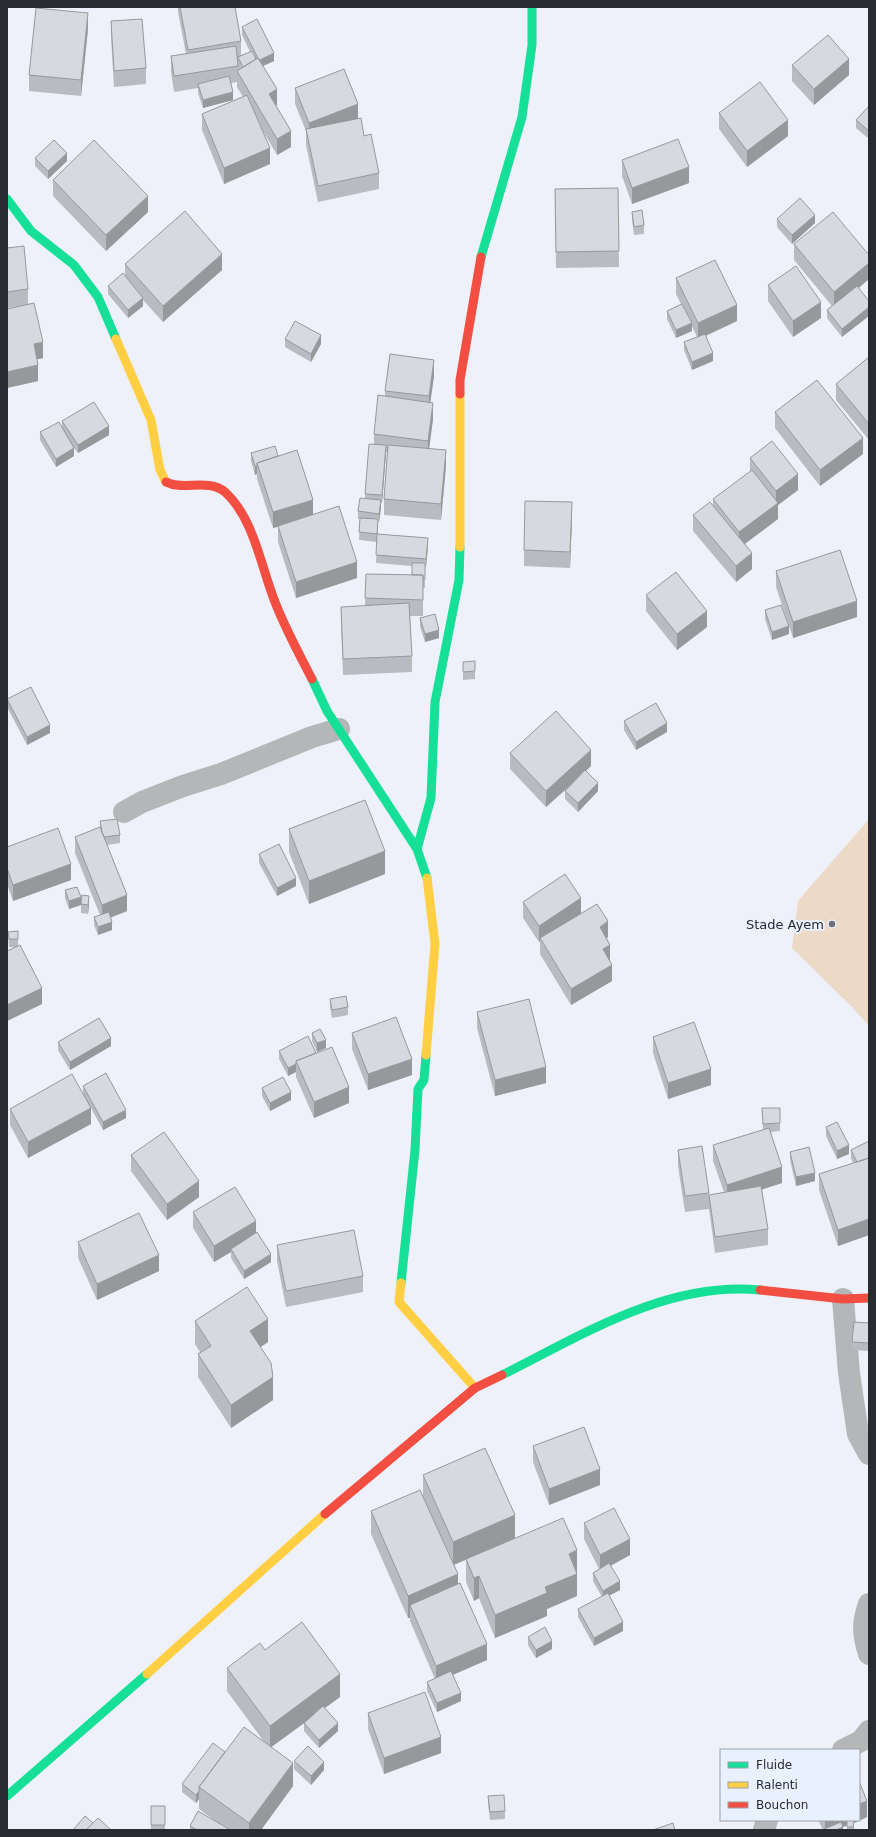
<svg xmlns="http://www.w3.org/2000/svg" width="876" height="1837" viewBox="0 0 876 1837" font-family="'DejaVu Sans',sans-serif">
<rect width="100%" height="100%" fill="#eef1f9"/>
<!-- green -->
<path fill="#ecdac7" d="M869,819V1026L851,1006L792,948L798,901Z"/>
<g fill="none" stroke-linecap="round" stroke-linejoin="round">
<!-- street -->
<path stroke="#b4b6b8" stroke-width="22" d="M124,812L142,802L183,786L221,774L312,737L339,729
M843,1299L849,1373L858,1434L869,1454
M869,1604C862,1623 863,1635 869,1654
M843,1750L861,1741L869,1731
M764,1830L767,1820"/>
<!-- fast -->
<path stroke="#16e098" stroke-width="9" d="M7,199L31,231L74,265L98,297L116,339
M481,257L522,117L532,45V7
M312,679L327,711L417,849L427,878
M417,849L431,798L435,702L459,580L460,547
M401,1283L415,1150L418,1089L424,1080L426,1055
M502,1375C582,1335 667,1281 760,1290
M7,1796L147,1674"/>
<!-- slow -->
<path stroke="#ffcf43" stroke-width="9" d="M116,339L151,420L160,470L166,482
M460,547V394
M426,1055L435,944L427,878
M401,1283L399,1302L475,1388
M147,1674L325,1514"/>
<!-- jam -->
<path stroke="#f24e42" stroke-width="9" d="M460,394V380L481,257
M166,482C183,491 208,478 225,492C254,518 261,567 275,602C285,628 299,654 312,679
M760,1290L843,1299L869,1298
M325,1514L475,1388L502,1375"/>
</g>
<!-- wall -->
<path fill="#b9bbc0" d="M178,7H235L241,41V55L250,52L242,35V27L274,61L263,66L277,105H276L291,147L277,155L263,131L270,164L224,184L202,130V114L243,97L237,87V82L231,83L233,100L203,108L198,93V88L174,92L171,72V56L186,54L178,12Z
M111,21L146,68V84L114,87L111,37Z
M88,29L81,96L29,91V75Z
M792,65L849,75L814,105L792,81Z
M295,88L358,119L379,173V189L318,202L306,145V131L295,104Z
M869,106V139L856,128V120Z
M719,113L788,136L747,167L719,129Z
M35,158L67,161L48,179L35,166Z
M622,160L689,183L632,204L622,176Z
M53,180L148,212L106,251L53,196Z
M618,188L619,267L556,268L555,189Z
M632,212L644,225V234L634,235L632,220Z
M777,219L815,223L792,244L777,227Z
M794,244L869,255V279L859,288L842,337L827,318V310L832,306L794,260Z
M7,248L28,289V304L43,358L37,359L38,381L7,388V309L18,306L7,308Z
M125,264L222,270L163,322L143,300V306L128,318L108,294V286L125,276Z
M676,278L737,321L706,336L713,361L692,370L684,350V342L697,337L692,326V331L676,338L667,319V311L681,304L676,294Z
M768,285L821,318L793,337L768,301Z
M285,339L321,344L311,362L285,347Z
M869,357V440L836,400V384Z
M434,376L430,402L433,419L429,448L446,466L441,520L384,515V499L388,452H386L382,503H381L379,522H378V534L428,546L426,567H425V588H423V616H410L412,656V672L343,675L341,623V607L365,606L366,574L412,575V566L376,563L377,542L359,540L360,519H358V511L365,499V494L374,444V434L385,396V391Z
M775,412L863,454L820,486L775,428Z
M62,421L109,435L78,453L74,448V456L56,467L40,440V432L62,428Z
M251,453L278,456L313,515L357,578L296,598L278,542V527L273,528L257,479V474L255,475L251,461Z
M750,458L798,490L778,505V519L745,544L752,569L736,582L693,531V515L713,506V499L750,472Z
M572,518L570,568L524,566V550Z
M776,571L857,617L793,638L776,587Z
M646,595L707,627L677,650L646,611Z
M765,610L789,634L772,640L765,619Z
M420,618L439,638L425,642L420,627Z
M463,662L475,671V679L463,680Z
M7,699L50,733L27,745L7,707Z
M624,721L667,732L636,750L624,730Z
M510,753L591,766L586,771L598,791L578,812L565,799V791L569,787L546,807L510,769Z
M100,821L120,835V843L107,845L127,911L111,917L112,930L98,935L94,925V917L100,915L75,853V837L100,827Z
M289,829L385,874L309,904L289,852Z
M7,847L71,880L13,901L7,884Z
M259,854L296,886L277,896L259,863Z
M65,890L81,905L69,909L65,898Z
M523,902L581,914L608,937L607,938L610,960V961L612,981L571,1005L540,954V941L539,942L523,918Z
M81,904H89L88,914L81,913Z
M8,932L18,939V945L42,1004L7,1021V951L15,947H9Z
M330,999L348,1007V1015L332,1018L330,1007Z
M477,1012L546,1083L495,1096L477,1028Z
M312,1033L326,1048L317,1052L312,1041Z
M352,1033L412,1075L368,1090L352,1049Z
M653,1037L711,1085L668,1099L653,1053Z
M58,1042L111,1046L70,1070L58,1050Z
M279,1051L316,1053L349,1103L314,1118L296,1077V1072L288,1076L279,1059Z
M83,1086L126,1118L103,1130L91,1108V1124L28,1158L10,1125V1109L83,1094Z
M262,1088L291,1100L270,1111L262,1096Z
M762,1108H780V1131L771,1132L782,1183L762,1189L768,1229V1245L715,1253L709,1209L685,1212L678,1166V1150L709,1193V1195L724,1192L713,1161V1145L763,1130Z
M826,1127L849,1154L837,1159L826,1136Z
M869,1141V1235L838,1246L819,1190V1174L853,1163L851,1158V1150Z
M790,1152L815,1181L796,1186L790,1160Z
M131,1155L199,1197L167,1220L131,1171Z
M193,1212L256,1233L271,1262L244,1279L231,1258V1252L214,1262L193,1228Z
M78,1242L159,1271L97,1300L78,1258Z
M277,1245L363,1276V1292L286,1307L277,1261Z
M195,1321L268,1342L261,1347L273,1400L231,1428L198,1377V1354L200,1352L195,1344Z
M869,1323V1351L852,1350V1342Z
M533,1446L600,1485L549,1505L533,1462Z
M423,1475L515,1538L577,1573V1596L547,1609V1616L495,1638L479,1598L474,1601L466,1582V1560L454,1565L458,1584L487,1660L453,1675L461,1701L437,1712L427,1691V1682L435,1679L410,1621V1618H408L371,1534V1511L423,1496Z
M584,1523L630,1555L611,1566L620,1590L609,1595L623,1631L594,1646L578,1617V1609L602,1597L593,1581V1573L599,1569L584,1539Z
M528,1637L552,1649L536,1658L528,1645Z
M265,1650L340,1697L325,1708L338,1731L319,1748L304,1731V1723L271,1747L293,1786L261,1830H190V1826L214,1820L199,1809V1799L196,1803L182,1792V1784L225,1752L265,1743L227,1691V1668Z
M368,1713L441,1753L384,1774L368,1729Z
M294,1761L324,1770L311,1785L294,1769Z
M488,1796L505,1811V1819L490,1820L488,1804Z
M151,1806H165V1830H151Z
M867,1817L854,1823V1830H847V1825L842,1827L843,1830H823L818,1820H859Z"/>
<!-- shaded-wall -->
<path fill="#96989c" d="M88,13V29L81,96V80Z
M274,53V61L258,68V60Z
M849,59V75L814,105V89Z
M277,89V105L269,110V94Z
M233,92V100L203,108V100Z
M358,104V120L309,139V123Z
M788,120V136L747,167V151Z
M291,131V147L277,155V139Z
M270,148V164L224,184V168Z
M67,153V161L48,179V171Z
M689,167V183L632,204V188Z
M148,196V212L106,251V235Z
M815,215V223L792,244V235Z
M222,254V270L163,322V306Z
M869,263V279L834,308V292Z
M143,298V306L128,318V310Z
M821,302V318L793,337V321Z
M737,305V321L698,339V323Z
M869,307V316L842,337V329Z
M692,323V331L676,338V330Z
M321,335V344L311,362V354Z
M43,342V358L34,360V344Z
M713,353V361L692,370V362Z
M434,360V376L429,412V396Z
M38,365V381L7,388V372Z
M433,403V419L428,457V441Z
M109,426V435L78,453V445Z
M863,438V454L820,486V470Z
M386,445V453L382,503V495Z
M74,448V456L56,467V459Z
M446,450V466L441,520V504Z
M255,466H257V474L255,475Z
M798,474V490L778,505V519L739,548V532L776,504V491Z
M313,500V516L273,528V512Z
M381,500V509L379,522V514Z
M572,502V518L570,568V552Z
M428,538V546L426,567V559Z
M752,553V569L736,582V566Z
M357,562V578L296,598V582Z
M857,601V617L793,638V622Z
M707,611V627L677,650V634Z
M789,626V634L772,640V632Z
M439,630V638L425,642V634Z
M667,723V732L636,750V742Z
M50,725V733L27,745V737Z
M591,750V766L546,807V791Z
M598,783V791L578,812V803Z
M385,851V874L309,904V881Z
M71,864V880L13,901V885Z
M296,878V886L277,896V888Z
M127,895V911L102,921V905Z
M89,896V904L88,914V905Z
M81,897V905L69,909V901Z
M581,898V914L540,938V941L539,942V926Z
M608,921V937L600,943V927Z
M112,922V930L98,935V927Z
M610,945V960L603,965V949Z
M612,965V981L571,1005V989Z
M42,988V1004L7,1021V1005Z
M111,1038V1046L70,1070V1062Z
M326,1040V1048L317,1052V1043Z
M412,1059V1075L368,1090V1074Z
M296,1064V1072L288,1076V1068Z
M546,1067V1083L495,1096V1080Z
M711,1069V1085L668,1099V1083Z
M349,1087V1103L314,1118V1102Z
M291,1092V1100L270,1111V1103Z
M91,1108V1124L28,1158V1142Z
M126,1110V1118L103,1130V1122Z
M849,1145V1154L837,1159V1151Z
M782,1167V1183L727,1201V1185Z
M815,1173V1181L796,1186V1177Z
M199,1181V1197L167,1220V1204Z
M869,1219V1235L838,1246V1230Z
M256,1221V1237L231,1249V1252L214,1262V1246Z
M271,1254V1262L244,1279V1271Z
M159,1255V1271L97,1300V1284Z
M268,1319V1342L250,1354V1331Z
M273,1377V1400L231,1428V1405Z
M600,1469V1485L549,1505V1489Z
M515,1515V1538L453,1565V1542Z
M630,1539V1555L600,1571V1555Z
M577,1550V1573L569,1577V1554Z
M458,1574V1596L410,1605V1618H408V1596Z
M577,1574V1596L547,1609V1616L495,1638V1615L545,1587Z
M479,1576V1598L474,1601V1578Z
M620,1581V1590L603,1599V1591Z
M623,1622V1631L594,1646V1638Z
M552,1641V1649L536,1658V1650Z
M487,1644V1660L436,1682V1666Z
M340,1674V1697L270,1748V1726Z
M461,1693V1701L437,1712V1703Z
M338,1723V1731L319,1748V1740Z
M441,1737V1753L384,1774V1758Z
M324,1762V1770L311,1785V1776Z
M293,1763V1786L261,1830H249V1823Z
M199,1791V1799L196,1803V1795Z
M867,1801V1817L854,1823V1830L853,1823L836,1830H825V1820H859V1804Z
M843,1827V1830H836Z"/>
<!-- building -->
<path fill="#d7d9df" stroke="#96989c" d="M180,7H235L241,41L188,50Z
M36,8L88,13L81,80L29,75Z
M142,19L146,68L114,71L111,21Z
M257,19L274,53L260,60L258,58L242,27Z
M828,35L849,59L814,89L792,65Z
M236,46L238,66L174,76L171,56Z
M252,51L256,59L243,67L238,57Z
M258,58L277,89L269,94L291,131L277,139L237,71Z
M344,69L358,104L309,123L295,88Z
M229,76L233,92L203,100L198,84Z
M760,82L788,120L747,151L719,113Z
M247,95L270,148L224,168L202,114Z
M869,106V131L856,120Z
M361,118L364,136L371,134L379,173L318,186L306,129Z
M678,139L689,167L632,188L622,160Z
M54,140L67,153L48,171L35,158Z
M94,140L148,196L106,235L53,180Z
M618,188L619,251L556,252L555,189Z
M800,198L815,215L792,235L777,219Z
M642,210L644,225L634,227L632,212Z
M185,211L222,254L163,306L125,264Z
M833,212L869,255V263L834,292L794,244Z
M24,246L28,289L7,292V248Z
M715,260L737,305L698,323L676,278Z
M796,266L821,302L793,321L768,285Z
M123,273L143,298L128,310L108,286Z
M857,286L869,301V307L842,329L827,310Z
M34,303L43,342L34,344L38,365L7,372V309Z
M682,304L692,323L676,330L667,311Z
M295,321L321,335L311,354L285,339Z
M705,334L713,353L692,362L684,342Z
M390,354L434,360L429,396L385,391Z
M869,357V424L836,384Z
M817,380L863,438L820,470L775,412Z
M378,395L433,403L428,441L374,434Z
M94,402L109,426L78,445L62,421Z
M59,422L74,448L56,459L40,432Z
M772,441L798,474L776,491L750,458Z
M369,444L386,445L382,495L365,494Z
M388,445L446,450L441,504L384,499Z
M275,446L278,456L257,463V466H255L251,453Z
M297,450L313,500L273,512L257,463Z
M752,470L778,503L739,532L713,499Z
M360,498L381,500L379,514L358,511Z
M525,501L572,502L570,552L524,550Z
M710,502L752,553L736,566L693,515Z
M339,506L357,562L296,582L278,526Z
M360,518L378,519L377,534L359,532Z
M377,534L428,538L426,559L376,555Z
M840,550L857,601L793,622L776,571Z
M412,563H425V579H423V575H412Z
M676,572L707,611L677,634L646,595Z
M366,574L423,575V600L365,598Z
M409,603L412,656L343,659L341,607Z
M781,605L789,626L772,632L765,610Z
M435,614L439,630L425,634L420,618Z
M475,661V671L463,672V662Z
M31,687L50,725L27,737L7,699Z
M656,703L667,723L636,742L624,721Z
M556,711L591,750L546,791L510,753Z
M585,770L598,783L578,803L565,791Z
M365,800L385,851L309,881L289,829Z
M117,819L120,835L104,837L102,832L100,821Z
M100,827L127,895L102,905L75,837Z
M58,828L71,864L13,885L7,868V847Z
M279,844L296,878L277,888L259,854Z
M565,874L581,898L539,926L523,902Z
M77,887L81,897L69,901L65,890Z
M82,895L89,896L88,905L81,904Z
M597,904L608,921L600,927L610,945L603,949L612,965L571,989L540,938Z
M109,912L112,922L98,927L94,917Z
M18,931V939H9L8,932Z
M20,945L42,988L7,1005V951Z
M346,996L348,1007L332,1010L330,999Z
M529,999L546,1067L495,1080L477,1012Z
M396,1017L412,1059L368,1074L352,1033Z
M99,1018L111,1038L70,1062L58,1042Z
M694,1022L711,1069L668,1083L653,1037Z
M320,1029L326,1040L317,1043L312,1033Z
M308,1036L316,1053L296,1061V1064L288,1068L279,1051Z
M332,1047L349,1087L314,1102L296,1061Z
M106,1073L126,1110L103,1122L83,1086Z
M72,1074L91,1108L28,1142L10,1109Z
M283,1077L291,1092L270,1103L262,1088Z
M762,1108H780V1123L763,1124Z
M837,1122L849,1145L837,1151L826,1127Z
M769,1128L782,1167L727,1185L713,1145Z
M164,1132L199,1181L167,1204L131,1155Z
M869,1141V1158L857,1162L851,1150Z
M702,1146L709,1193L685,1196L678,1150Z
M809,1147L815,1173L796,1177L790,1152Z
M869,1158V1219L838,1230L819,1174Z
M761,1186L768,1229L715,1237L709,1195Z
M235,1187L256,1221L214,1246L193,1212Z
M139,1213L159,1255L97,1284L78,1242Z
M354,1230L363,1276L286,1291L277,1245Z
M257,1232L271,1254L244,1271L231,1249Z
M247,1287L268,1319L250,1331L271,1363L273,1377L231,1405L198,1354L211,1346L195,1321Z
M854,1322L869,1323V1343L852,1342Z
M584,1427L600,1469L549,1489L533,1446Z
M485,1448L515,1515L453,1542L423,1475Z
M420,1490L458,1574L408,1596L371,1511Z
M614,1508L630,1539L600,1555L584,1523Z
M563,1518L577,1550L569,1554L577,1574L545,1587L547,1593L495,1615L479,1576L474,1578L466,1559Z
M609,1563L620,1581L603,1591L593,1573Z
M460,1583L487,1644L436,1666L410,1605Z
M608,1593L623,1622L594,1638L578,1609Z
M302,1622L340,1674L270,1726L227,1668L260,1643L265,1650Z
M545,1627L552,1641L536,1650L528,1637Z
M451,1671L461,1693L437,1703L427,1682Z
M425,1692L441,1737L384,1758L368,1713Z
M323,1706L338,1723L319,1740L304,1723Z
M244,1727L293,1763L249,1823L199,1787Z
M213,1743L225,1752L199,1787V1791L196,1795L182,1784Z
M308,1746L324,1762L311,1776L294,1761Z
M859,1781L867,1801L859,1804Z
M504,1795L505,1811L490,1812L488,1796Z
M151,1806H165V1825H151Z
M198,1811L229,1829L228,1830H197L190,1826Z
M85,1816L93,1823L86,1830H73Z
M98,1818L111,1830H86Z
M847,1820H854L853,1827H847Z
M841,1822L843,1827L836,1830H824V1829Z
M673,1823L675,1830H653Z"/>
<!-- markers -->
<circle fill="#6d7076" stroke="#e9f0fe" stroke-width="1.5" cx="832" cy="924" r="4"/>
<g text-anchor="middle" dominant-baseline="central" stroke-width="4" stroke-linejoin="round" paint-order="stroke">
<!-- poi labels -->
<g font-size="13" fill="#282b30" stroke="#e9f0fe" text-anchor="end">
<text x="824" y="924">Stade Ayem</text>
</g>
</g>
<!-- border -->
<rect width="876" height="1837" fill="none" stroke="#282b30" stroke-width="16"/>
<!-- legend -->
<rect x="720" y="1749" width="140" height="72" fill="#e9f0fe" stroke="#9ca1ac"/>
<rect x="728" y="1762" width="20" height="6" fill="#16e098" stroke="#9ca1ac"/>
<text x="756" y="1769" font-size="12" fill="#282b30">Fluide</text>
<rect x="728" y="1782" width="20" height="6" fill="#ffcf43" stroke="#9ca1ac"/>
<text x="756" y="1789" font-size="12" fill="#282b30">Ralenti</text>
<rect x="728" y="1802" width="20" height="6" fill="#f24e42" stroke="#9ca1ac"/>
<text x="756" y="1809" font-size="12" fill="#282b30">Bouchon</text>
</svg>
